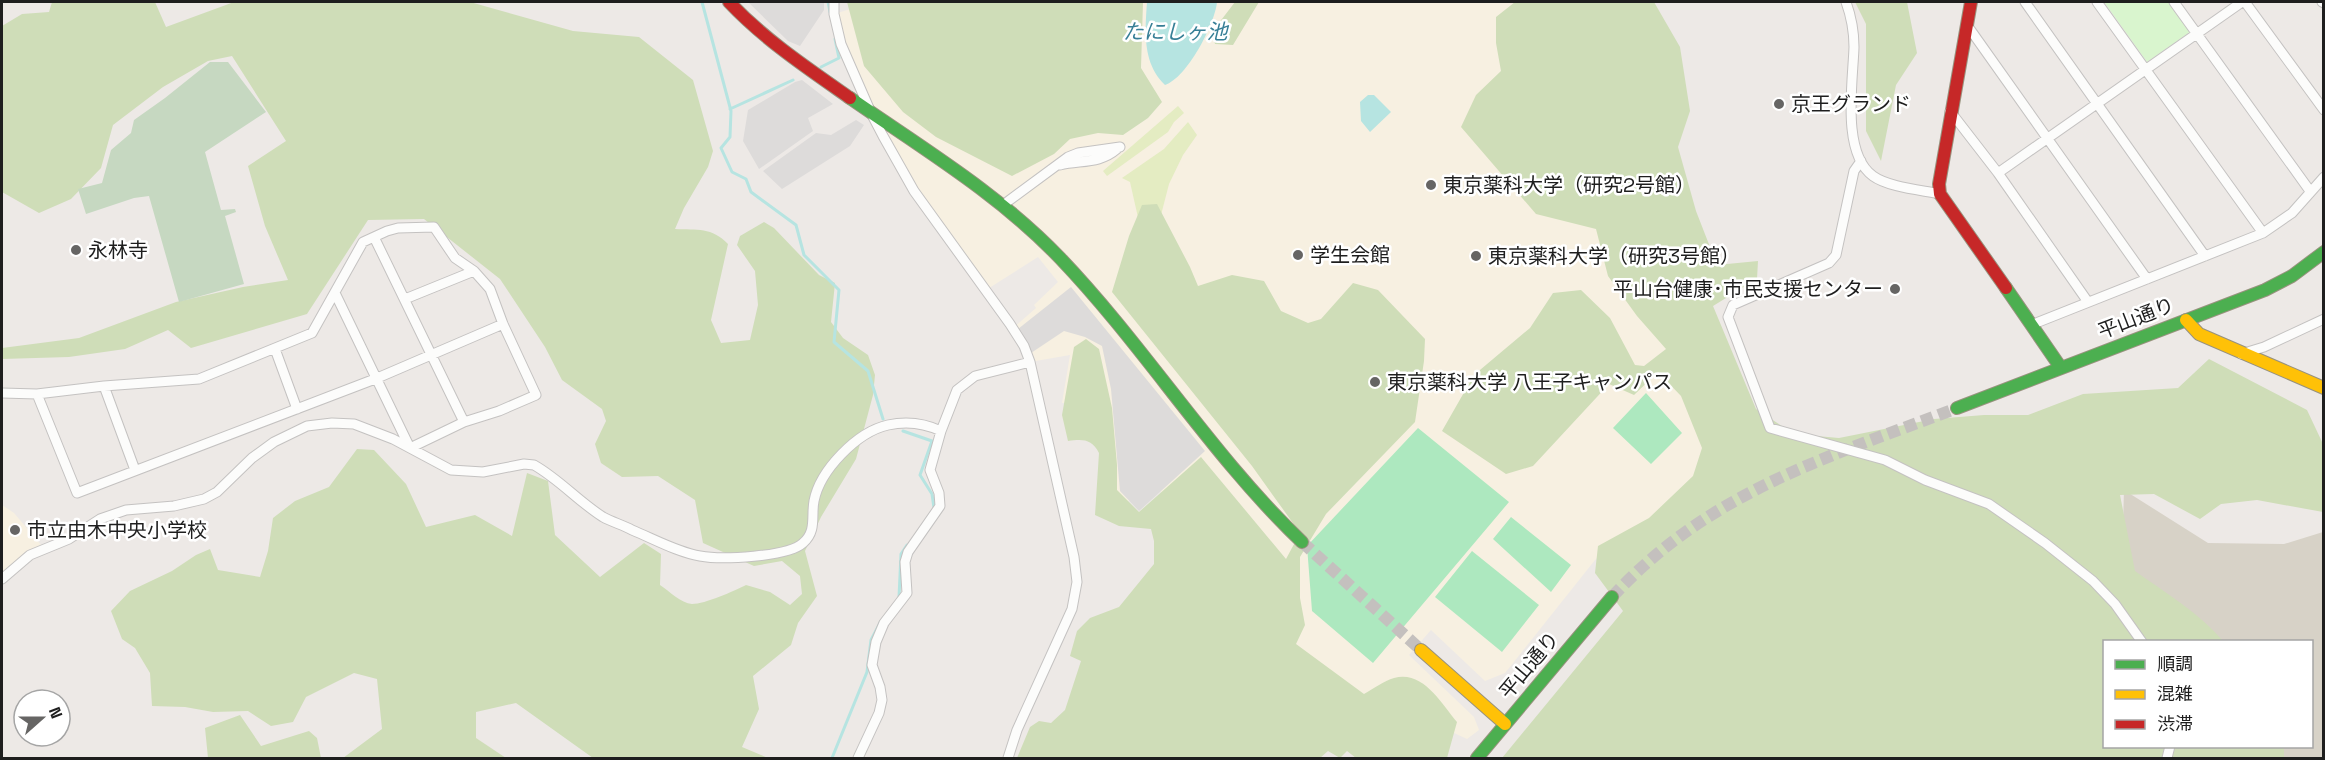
<svg xmlns="http://www.w3.org/2000/svg" width="2325" height="760" viewBox="0 0 2325 760" font-family="'Space Grotesk','Noto Sans JP',sans-serif">
<rect width="100%" height="100%" fill="#ede9e6"/>
<!-- education -->
<path fill="#f7f0e1" d="M856,2H1539L1738,478L1619,539L1595,560L1505,673L1485,681L1431,630L1409,655L1474,717L1479,730L1467,739L1420,717L1376,716L1239,594L1159,489L1136,500L1098,505L1104,401L1062,403L1070,355L1030,362L1013,328L1036,308L1034,305L1058,282L1038,257L986,290L914,191L872,115L834,14L857,7Z
M2,505L14,513L42,546L28,550L2,574Z"/>
<!-- construction -->
<path fill="#d7d2c7" d="M2124,490L2208,543L2284,544L2323,532V758H2184L2186,747L2312,746V642L2167,641L2122,561Z"/>
<!-- grass -->
<path fill="#e4ecc2" d="M1178,106L1184,113L1174,122L1168,132L1107,176L1103,171Z
M1188,122L1197,135L1183,155L1169,184L1161,215L1139,222L1130,182L1122,178L1164,149Z"/>
<!-- forest -->
<path fill="#cfddb8" d="M52,2H155L166,27L234,2H470L573,31L639,37L693,80L713,151L708,167L684,208L675,229C697,230 712,227 728,244L711,320L721,343L750,340L758,305L755,271L737,245L740,236L764,222L774,228L819,275L835,283L831,322L843,338L868,355L875,375L873,395L856,459L821,517L805,551L817,596L798,623L791,645L753,676L759,709L742,747L768,758H593L516,703L476,712V738L506,758H343L382,729L377,679L354,673L306,697L293,722L271,726L248,711L213,712L185,707L152,706L150,673L135,648L122,639L111,611L130,591L172,571L196,555L210,549L218,570L260,577L268,551L273,518L295,501L329,487L357,449L374,450L406,484L426,527L475,515L512,536L527,473L548,481L555,535L600,577L644,543L661,554L660,585C669,591 681,603 692,604C705,604 734,591 746,585L770,592L790,605L802,594L800,576L782,561L754,566L703,543L695,500L658,476L622,477L601,463L595,444L606,421L602,409L562,380L545,347L500,279L424,219L368,220L307,314L191,348L168,330L125,349L69,357L2,359V348L79,338L176,302L243,287L288,280L265,226L248,166L286,141L232,56L208,61L163,87L113,125L101,168L71,199L39,213L2,192V26L22,14L49,12Z
M847,2H1143L1141,68L1162,102L1148,118L1123,135L1098,133L1070,139L1054,154L1012,176L936,137L903,112L864,66Z
M1235,2H1259L1233,45L1215,44L1212,32Z
M1515,2H1654L1680,47L1690,111L1678,147L1696,211L1717,265L1758,261L1757,279L1713,306L1756,409L1794,434L1839,438L1934,419L1984,415H2028L2083,394L2178,388L2209,359L2307,410L2323,444V512L2257,500L2221,504L2200,519L2154,494L2120,495L2135,571C2166,593 2199,613 2223,641L2104,642V746L2284,747V758H1502L1623,611L1595,573L1598,546L1649,518L1693,476L1702,448L1681,396L1658,372L1634,395L1609,384L1533,466L1506,474L1442,431L1474,375L1530,328L1553,293L1581,290L1610,318L1635,365L1644,366L1666,349L1637,316L1608,276L1596,229L1536,214L1461,127L1476,95L1501,71L1496,43V17Z
M1855,2H1907L1917,53L1896,85L1881,161L1866,131V24Z
M1157,204L1190,267L1198,286L1232,275L1264,281L1281,311L1308,323L1321,319L1353,283L1378,290L1425,339L1424,361L1415,422L1326,514L1300,557V598L1305,625L1296,644L1364,694C1373,689 1384,681 1394,678C1423,670 1441,703 1457,722L1447,758H1356L1347,751L1340,758L1328,751L1320,758H1017L1030,727L1039,721L1051,723L1065,710L1081,661L1070,656L1077,631L1090,618L1119,607L1154,564V541L1151,529L1119,526L1095,515L1099,453C1092,439 1083,439 1068,441L1062,415L1074,347L1086,339L1099,349L1112,408L1117,465V490L1139,512L1201,457L1286,559L1300,533L1252,466L1112,292L1129,236L1142,205Z
M240,715L261,746L309,731L317,738L321,758H208L205,728Z"/>
<!-- cemetery -->
<path fill="#c6d8c1" d="M210,62H228L266,112L205,152L221,210L235,209L236,212L225,216L244,284L179,302L149,196L134,198L86,214L78,189L102,183L111,150L131,133L134,120L165,98Z"/>
<!-- park -->
<path fill="#d9f5ce" d="M2104,2H2168L2190,32L2147,62Z"/>
<!-- pitch -->
<path fill="#ade8bf" d="M1646,393L1682,433L1651,464L1613,428Z
M1418,428L1509,502L1373,663L1312,611L1307,546Z
M1511,517L1571,565L1551,592L1493,539Z
M1472,551L1539,605L1502,652L1435,597Z"/>
<!-- parking -->
<path fill="#dddbda" d="M748,2H824V10L800,46L788,41Z
M802,80L833,104L808,118L813,131L759,169L743,141L748,110L795,82Z
M856,120L864,125L850,146L782,189L763,171L816,133L831,135Z
M1071,287L1205,451L1139,511L1120,491L1111,389L1102,346L1085,337L1064,331L1031,353L1018,329Z"/>
<!-- water -->
<path fill="#b6e4e1" d="M1147,2H1217C1215,24 1187,78 1165,85C1142,63 1145,31 1147,2Z
M1368,95H1374L1391,112L1370,132L1361,121L1360,102Z"/>
<g fill="none" stroke-linecap="round" stroke-linejoin="round">
<!-- stream -->
<path stroke="#b6e4e1" stroke-width="3" d="M702,2L731,111L730,137L721,148L732,172L746,179L751,192L796,225L804,255L839,290L834,342L868,371L883,419
M828,2L830,12
M821,67L839,58L835,39
M730,109L793,80
M903,431L932,441L920,475L932,494L934,508
M899,597L901,554L907,545
M832,758L867,672L871,640L881,621"/>
<!-- secondary-tunnel -->
<path stroke="#c4c0be" stroke-width="12" stroke-dasharray="12 6" stroke-linecap="butt" d="M1302,542L1421,650
M1612,597C1710,491 1826,458 1957,408"/>
<defs>
<path id="street" d="M834,2V14L841,44L872,115L883,136L914,191L1010,324L1024,346L1030,362L1074,557L1077,582L1072,609L1017,730L1008,758
M1846,2C1851,16 1854,31 1854,47C1853,81 1841,153 1873,176C1888,187 1921,190 1940,194
M2025,2L2205,256
M2097,2L2263,233
M2174,2L2310,191
M2245,2L2324,110
M2322,2L2324,3
M1967,25L2147,279
M1950,111L1998,173L2088,302
M1861,161L1854,171L1836,255L1829,263L1733,305L1728,317L1770,428L1885,460L1925,480L1989,504L2045,543L2093,581L2115,604L2142,642
M1060,165C1081,160 1100,164 1117,149
M1998,173L2242,2
M1003,205L1068,157L1078,153L1120,147
M374,237L464,422
M405,299L474,271
M2031,325L2263,233L2292,213L2324,177
M275,349L297,409
M2241,354L2264,347L2324,319
M104,386L135,470
M2,393L37,394L104,386L199,379L312,333L363,242L387,231L398,228L434,227L455,258L474,271L490,289L503,324L536,395L499,411L464,422L410,448L335,293
M37,394L77,493L375,379L503,324
M2,579L30,555L69,539L100,519L126,510L174,506L204,499L217,492L252,458L274,442L307,426L332,423L354,424L393,439L451,470L483,472L524,464L534,465C559,479 579,502 603,517C612,522 623,525 632,530C654,539 677,552 700,556C721,560 788,557 803,543C817,531 811,516 814,501C820,470 857,432 888,425C906,421 924,423 941,431
M858,758L879,713L882,700L880,687L872,665L876,642L884,623L907,593L905,562L908,552L940,506L939,493L930,470L941,431L957,390L975,376L1030,362
M2167,758L2170,746"/>
<path id="fast" d="M850,98C922,148 999,194 1060,258C1146,348 1212,456 1302,542
M2006,288L2061,368
M1957,408L2265,290L2292,276L2324,252
M1477,758L1612,597"/>
<path id="slow" d="M2186,320L2199,334L2324,388
M1421,650L1505,724"/>
<path id="jam" d="M729,2C765,40 807,68 850,98
M1971,2L1939,184L1940,194L2006,288"/>
</defs>
<!-- street casing -->
<use href="#street" stroke="#c4c2c1" stroke-width="11"/>
<!-- fast casing -->
<use href="#fast" stroke="#98927e" stroke-width="14"/>
<!-- slow casing -->
<use href="#slow" stroke="#98927e" stroke-width="14"/>
<!-- jam casing -->
<use href="#jam" stroke="#98927e" stroke-width="14"/>
<!-- street -->
<use href="#street" stroke="#fcfcfb" stroke-width="9"/>
<!-- fast -->
<use href="#fast" stroke="#4caf50" stroke-width="12"/>
<!-- slow -->
<use href="#slow" stroke="#ffc107" stroke-width="12"/>
<!-- jam -->
<use href="#jam" stroke="#c62828" stroke-width="12"/>
</g>
<!-- markers -->
<g fill="#666564" stroke="#fff" stroke-width="2">
<circle cx="1779" cy="104" r="6"/>
<circle cx="1431" cy="185" r="6"/>
<circle cx="76" cy="250" r="6"/>
<circle cx="1298" cy="255" r="6"/>
<circle cx="1476" cy="256" r="6"/>
<circle cx="1895" cy="289" r="6"/>
<circle cx="1375" cy="382" r="6"/>
<circle cx="15" cy="530" r="6"/>
</g>
<g text-anchor="middle" dominant-baseline="central" stroke-width="5" stroke-linejoin="round" paint-order="stroke">
<!-- poi labels -->
<g font-size="20" fill="#1e1e1e" stroke="#fff" text-anchor="start">
<text x="1791" y="104">京王グランド</text>
<text x="1443" y="185">東京薬科大学（研究2号館）</text>
<text x="88" y="250">永林寺</text>
<text x="1310" y="255">学生会館</text>
<text x="1488" y="256">東京薬科大学（研究3号館）</text>
<text x="1883" y="289" text-anchor="end">平山台健康･市民支援センター</text>
<text x="1387" y="382">東京薬科大学 八王子キャンパス</text>
<text x="27" y="530">市立由木中央小学校</text>
</g>
<!-- street labels -->
<g font-size="20" fill="#1e1e1e" stroke="#fff">
<text transform="translate(2136 318) rotate(-21)">平山通り</text>
<text transform="translate(1529 665) rotate(-50)">平山通り</text>
</g>
<!-- water labels -->
<g font-size="21" font-style="italic" fill="#377f96" stroke="#fff">
<text x="1175" y="31">たにしヶ池</text>
</g>
</g>
<!-- border -->
<rect width="2325" height="760" fill="none" stroke="#1e1e1e" stroke-width="6"/>
<!-- legend -->
<rect x="2103" y="640" width="210" height="108" fill="#ffffff" stroke="#a5a5a5" stroke-width="1.5"/>
<rect x="2115" y="660" width="30" height="9" fill="#4caf50" stroke="#a5a5a5" stroke-width="1.5"/>
<text x="2157" y="670" font-size="18" fill="#1e1e1e">順調</text>
<rect x="2115" y="690" width="30" height="9" fill="#ffc107" stroke="#a5a5a5" stroke-width="1.5"/>
<text x="2157" y="700" font-size="18" fill="#1e1e1e">混雑</text>
<rect x="2115" y="720" width="30" height="9" fill="#c62828" stroke="#a5a5a5" stroke-width="1.5"/>
<text x="2157" y="730" font-size="18" fill="#1e1e1e">渋滞</text>
<!-- north arrow -->
<g transform="translate(42 718) rotate(69)"><circle r="28" fill="#ffffff" stroke="#a5a5a5" stroke-width="1.5"/>
<path d="M0-4.5L10 22L0 15L-10 22Z" fill="#666564"/>
<text y="-9" font-size="16" font-weight="bold" text-anchor="middle" fill="#1e1e1e">N</text>
</g>
</svg>
